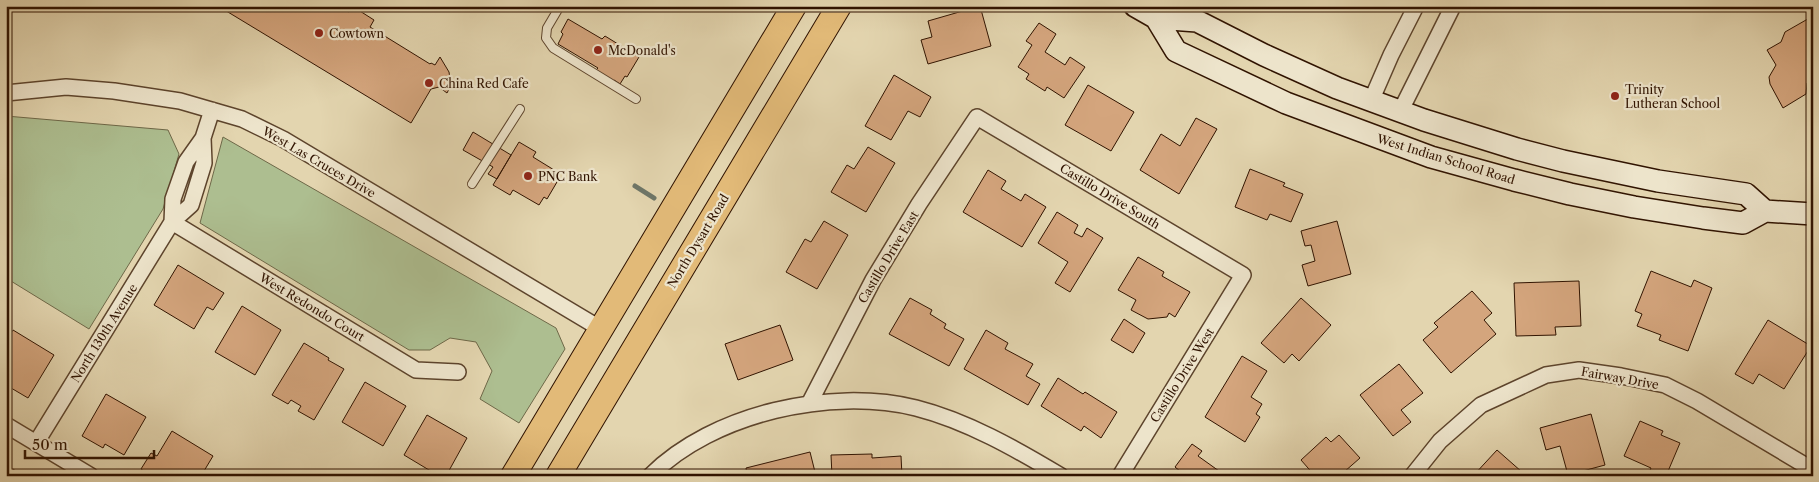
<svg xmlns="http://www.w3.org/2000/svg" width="1819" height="482" viewBox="0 0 1819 482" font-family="'Libre Caslon Text',serif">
<rect width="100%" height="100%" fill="#e3d5af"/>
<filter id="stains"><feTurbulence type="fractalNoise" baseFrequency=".004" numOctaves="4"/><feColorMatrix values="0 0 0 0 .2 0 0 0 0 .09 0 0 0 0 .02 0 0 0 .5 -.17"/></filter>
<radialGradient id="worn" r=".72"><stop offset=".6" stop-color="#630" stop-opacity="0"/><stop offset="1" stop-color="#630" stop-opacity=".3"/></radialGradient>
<!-- green -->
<path fill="#adbe90" stroke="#6e6848" d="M6,116L168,130L179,154L163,209L89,329L6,278Z
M223,137L556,328L565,349L519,423L480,399L492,371L476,342L450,338L430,350H409L200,223Z"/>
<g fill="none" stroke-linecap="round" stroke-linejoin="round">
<!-- stream -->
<path stroke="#6d7668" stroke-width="5" d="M635,186L654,198"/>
</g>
<!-- building -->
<path fill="#d4a57d" stroke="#301300" d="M218,6H339L349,12L352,6L374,20L370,27L430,64L431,63L435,65L440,57L449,72L451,85L447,93L439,87L431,89L411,123Z
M980,6L991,46L928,64L921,40L932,37L928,21Z
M1813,16V80L1807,83L1806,94L1783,108L1770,84L1769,77L1776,65L1767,50L1781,42L1785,32Z
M568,19L602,39L605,36L639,57L627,77L625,76L620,84L614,80L613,82L595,71L598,68L558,44L563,34L561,32Z
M1039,23L1056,34L1045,52L1065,65L1070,57L1085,67L1064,98L1047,87L1045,91L1026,79L1029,74L1018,67L1032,45L1026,41Z
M894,75L931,97L920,117L908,111L891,140L865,126Z
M1088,85L1134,112L1111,151L1065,125Z
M1196,118L1217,129L1179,194L1140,170L1161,134L1180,146Z
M473,132L511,155L497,179L488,174L493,167L463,150Z
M519,142L536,152L533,157L559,173L554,181L557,182L547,199L544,197L539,205L513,190L510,195L493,185Z
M868,147L895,163L866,212L831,192L847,165L854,169Z
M1250,169L1285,183L1283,186L1303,194L1291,222L1270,214L1267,220L1235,207Z
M988,170L1006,181L1001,189L1021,201L1025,194L1046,207L1022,247L963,212Z
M1057,212L1078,225L1074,233L1082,237L1087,228L1103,238L1070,292L1055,283L1068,262L1038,243Z
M824,221L848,235L817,289L786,272L805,239L811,242Z
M1337,221L1351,274L1308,286L1302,265L1315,261L1311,245L1305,246L1301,231Z
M1138,257L1164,272L1162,276L1190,292L1175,317L1169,313L1167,317L1148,319L1131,310L1136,300L1118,290Z
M178,265L224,293L213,310L207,307L194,329L154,305Z
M1651,271L1691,287L1694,280L1712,288L1688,351L1659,340L1661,335L1637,326L1642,314L1635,311Z
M1579,281L1581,326L1555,327L1556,335L1516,336L1514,283Z
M1472,291L1492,313L1484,320L1496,334L1451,373L1423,340L1438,327L1434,323Z
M910,298L932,310L930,314L946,324L944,328L964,339L949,366L889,334Z
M1301,298L1331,325L1299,361L1292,354L1284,363L1261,343Z
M242,306L281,330L255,375L215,352Z
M1124,319L1145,333L1133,353L1111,340Z
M1768,320L1811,346L1784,389L1759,374L1753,384L1735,374Z
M780,325L793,360L738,380L725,344Z
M13,330L54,355L28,398L6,385V341Z
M986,330L1008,343L1005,349L1033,364L1026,376L1040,384L1028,405L964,369Z
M304,343L329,358L328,360L344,369L314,420L298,411L301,406L291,400L288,404L272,395Z
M1242,356L1267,371L1251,397L1262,404L1256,414L1260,417L1245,442L1205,417Z
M1399,364L1423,393L1401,410L1411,422L1393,436L1360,395Z
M1058,378L1083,394L1085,392L1117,412L1101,438L1084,426L1081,431L1041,406Z
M365,382L406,406L383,446L342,422Z
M106,394L146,417L124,455L105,444L103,448L82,436Z
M1591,414L1605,465L1568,475L1560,446L1546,450L1540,428Z
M427,415L467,438L446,476H439L404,455Z
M1640,421L1663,431L1661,435L1680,443L1666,476L1648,475L1651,468L1624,456Z
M172,431L213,456L201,476H151L141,469L151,453L157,456Z
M1339,435L1360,458L1344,472L1348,476H1315L1301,460L1326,437L1331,442Z
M1192,444L1202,451L1198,456L1226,476H1186L1175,467Z
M1497,450L1522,472L1519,476H1473Z
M810,452L816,476H747L746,468Z
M872,454V458L901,456L902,476H832L831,455Z
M13,469L23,476H9Z"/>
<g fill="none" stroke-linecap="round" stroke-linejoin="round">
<defs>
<path id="service" d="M560,6L547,28L546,38L553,48L636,99
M472,184L520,109"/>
<path id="minor" d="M6,93L66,87L114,91L180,101L242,119L283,139L601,329
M1371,101L1391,55L1416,6
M1400,112L1453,6
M172,222L416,370L458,372
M172,222L173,199L186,162L203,138L212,110
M809,404L873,280L919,204L977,117L1243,275L1120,476
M6,425L91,476
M36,443L172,222L191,205L204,163L203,138
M650,476C713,413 831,387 916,408C967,421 1016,449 1061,476
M1412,476L1440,441L1481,405L1546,375L1579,370L1621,376L1665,385L1697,401L1813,470"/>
<path id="secondary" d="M1135,6L1156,18L1197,21L1264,55L1337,88L1424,120L1517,149L1563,161L1658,181L1746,194L1765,211
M1156,18L1176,51L1286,103L1431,157L1514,180L1570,194L1634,207L1703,218L1743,223L1765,211L1813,214"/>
<path id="primary" d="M513,476L794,6
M558,476L839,6"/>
</defs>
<!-- service casing -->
<use href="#service" stroke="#5d442c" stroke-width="10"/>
<!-- minor casing -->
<use href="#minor" stroke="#5d442c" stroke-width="18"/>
<!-- secondary casing -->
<use href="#secondary" stroke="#301300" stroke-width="24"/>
<!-- primary casing -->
<use href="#primary" stroke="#301300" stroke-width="26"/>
<!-- service -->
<use href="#service" stroke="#ede4cb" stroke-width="8"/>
<!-- minor -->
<use href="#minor" stroke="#ede4cb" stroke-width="15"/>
<!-- secondary -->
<use href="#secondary" stroke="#ede4cb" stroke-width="21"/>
<!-- primary -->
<use href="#primary" stroke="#e2ba78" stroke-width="24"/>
</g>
<!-- markers -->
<g fill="#8f2418" stroke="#ede4cb" stroke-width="2">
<circle cx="319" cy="33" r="5"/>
<circle cx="598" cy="50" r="5"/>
<circle cx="429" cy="83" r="5"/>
<circle cx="1615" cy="96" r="5"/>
<circle cx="528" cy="176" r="5"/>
</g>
<g text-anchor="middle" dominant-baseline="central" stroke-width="4.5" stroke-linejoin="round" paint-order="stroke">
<!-- poi labels -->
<g font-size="12" fill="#301300" stroke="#ede4cb" text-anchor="start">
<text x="329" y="33">Cowtown</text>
<text x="608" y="50">McDonald's</text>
<text x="439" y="83">China Red Cafe</text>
<text x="1625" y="89">Trinity<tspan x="1625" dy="14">Lutheran School</tspan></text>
<text x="538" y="176">PNC Bank</text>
</g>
<!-- street labels -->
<g font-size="12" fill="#301300" stroke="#ede4cb">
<text transform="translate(1446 159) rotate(17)">West Indian School Road</text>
<text transform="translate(319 162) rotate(30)">West Las Cruces Drive</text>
<text transform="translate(1110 196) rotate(31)">Castillo Drive South</text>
<text transform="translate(698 241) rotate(-59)">North Dysart Road</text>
<text transform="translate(888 257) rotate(-59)">Castillo Drive East</text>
<text transform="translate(312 307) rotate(31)">West Redondo Court</text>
<text transform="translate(104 333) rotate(-58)">North 130th Avenue</text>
<text transform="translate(1182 375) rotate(-58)">Castillo Drive West</text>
<text transform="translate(1620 378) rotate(10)">Fairway Drive</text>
</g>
</g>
<!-- margin -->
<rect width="1819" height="482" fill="none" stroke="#e3d5af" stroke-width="25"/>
<rect x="8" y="8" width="1804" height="467" fill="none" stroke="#301300" stroke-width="2.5"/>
<rect x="12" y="12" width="1794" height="457" fill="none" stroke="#301300"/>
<!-- scale -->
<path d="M25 450v8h129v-8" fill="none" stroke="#301300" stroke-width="2.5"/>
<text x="32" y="450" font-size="15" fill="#301300" stroke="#ede4cb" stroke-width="4" paint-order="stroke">50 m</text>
<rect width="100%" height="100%" filter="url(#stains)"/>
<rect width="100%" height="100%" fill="url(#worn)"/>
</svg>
